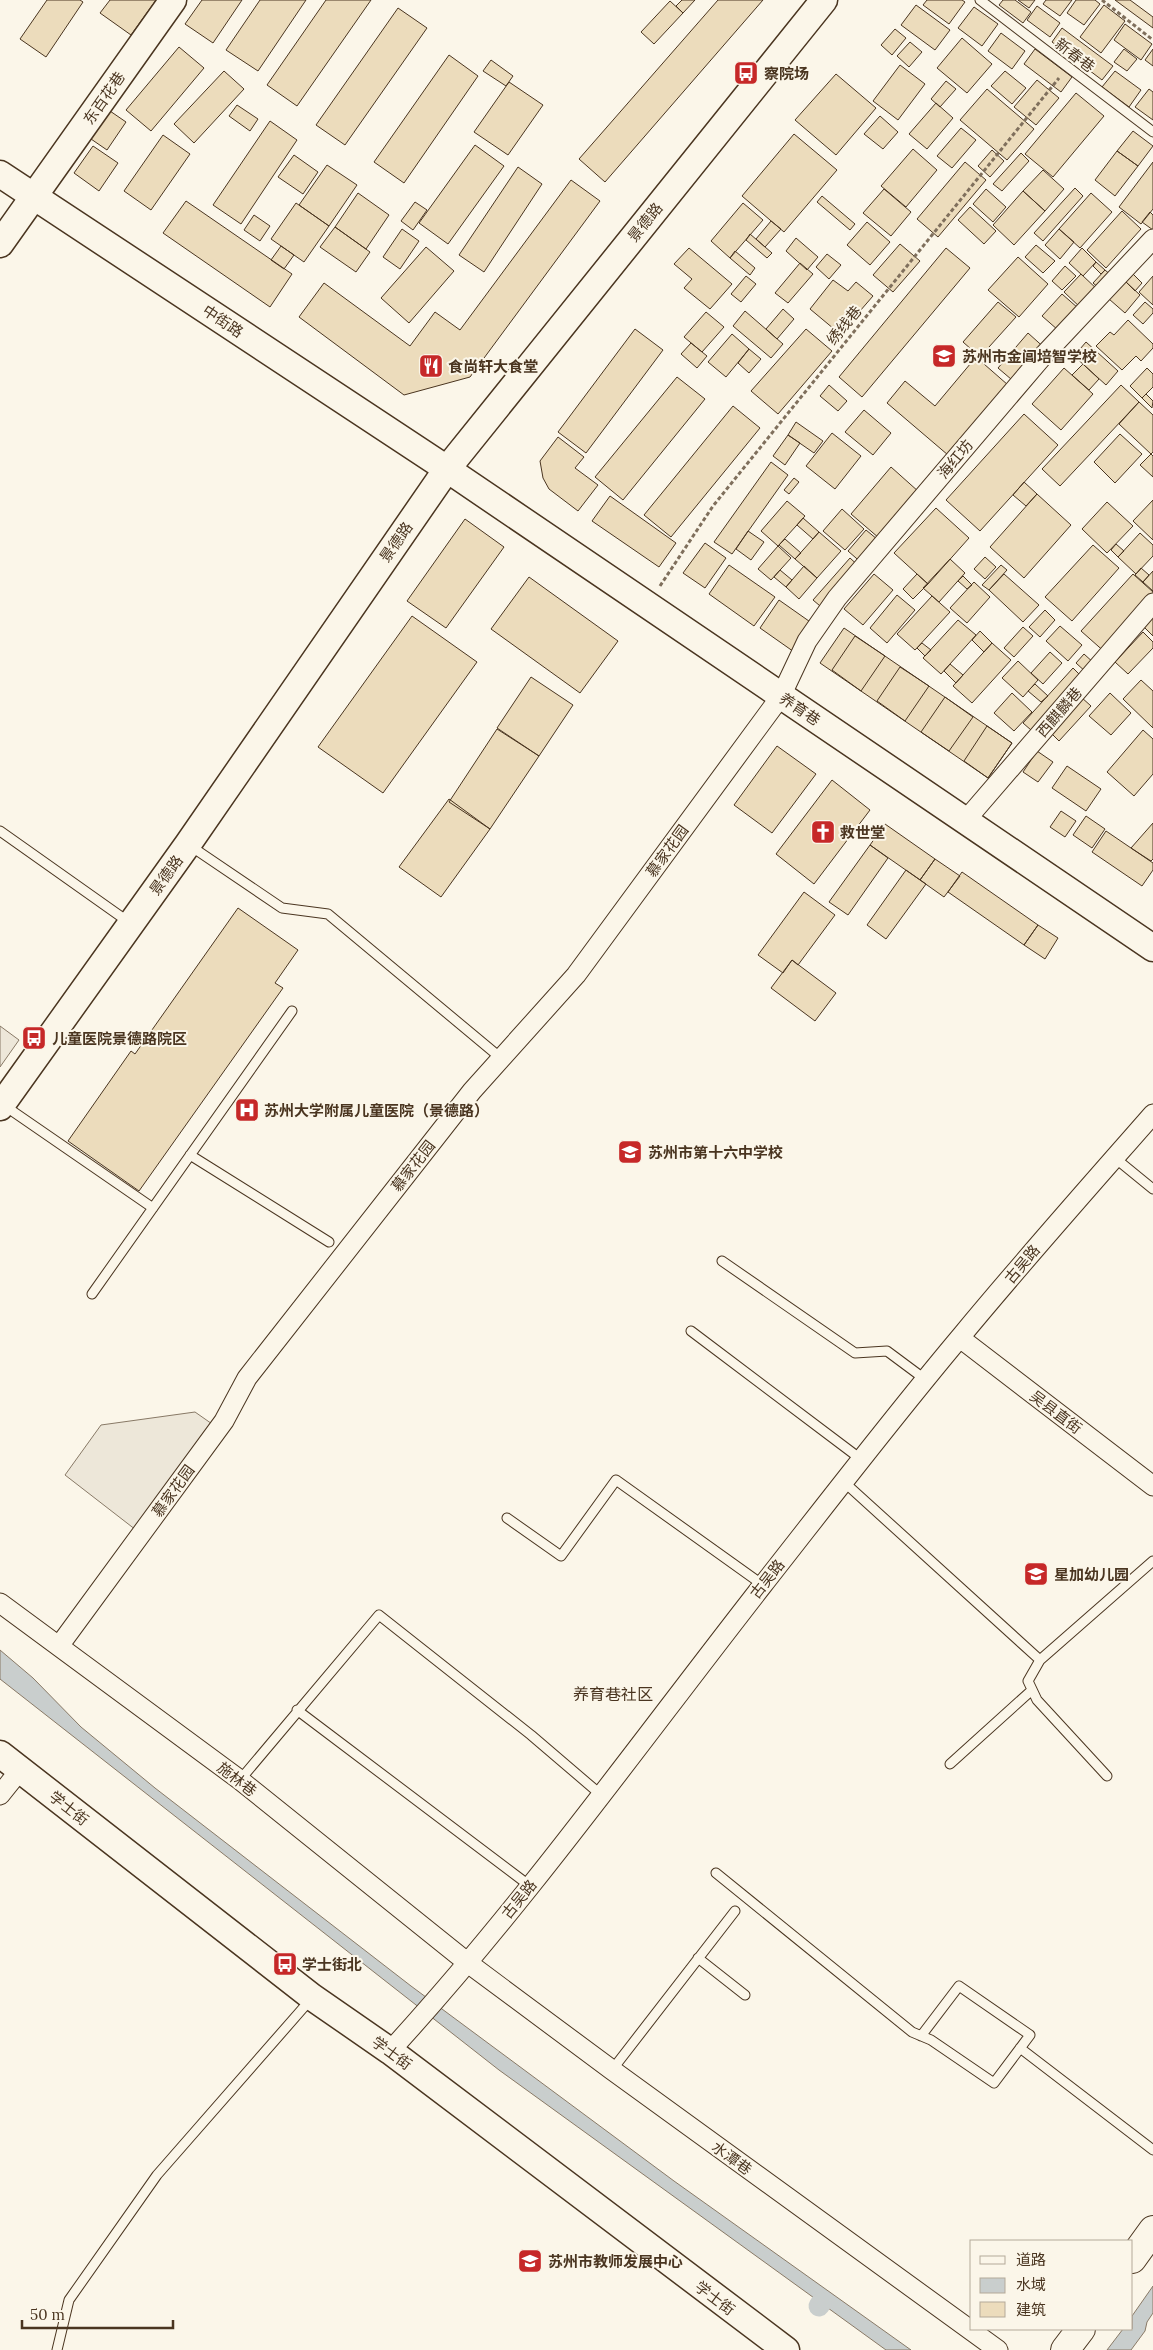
<svg xmlns="http://www.w3.org/2000/svg" width="1153" height="2350" viewBox="0 0 1153 2350" font-family="Lora,'Noto Sans SC',serif">
<rect width="100%" height="100%" fill="#fbf6e9"/>
<!-- parking -->
<path fill="#ede7d9" stroke="#887966" d="M0,1026L19,1040L0,1067Z
M195,1412L215,1426L136,1530L65,1475L101,1425Z"/>
<!-- water -->
<path fill="#c9cecd" stroke="#887966" d="M0,1650L33,1678L81,1727L155,1788L411,1986L674,2181L911,2350H886L499,2070L0,1679Z
M1153,2286V2313L1147,2322L1145,2331L1131,2350H1107L1123,2329H1132V2316Z"/>
<g fill="none" stroke-linecap="round" stroke-linejoin="round">
<!-- canal -->
<path stroke="#c9cecd" stroke-width="21" d="M819,2306L821,2303"/>
</g>
<!-- building -->
<path fill="#ecdcbc" stroke="#4a3520" d="M47,0H80L83,2L46,57L20,39Z
M110,0H156L131,35L100,13Z
M202,0H242L213,43L185,24Z
M260,0H306L258,71L226,50Z
M326,0H371L297,106L267,85Z
M682,0H695L683,13L676,6Z
M718,0H763L605,182L579,159Z
M927,0H962L965,2L949,24L923,5Z
M1003,0H1015L1031,12L1023,23L999,5Z
M1018,0H1035L1029,8Z
M1046,0H1072L1060,16L1043,4Z
M1076,0H1095L1100,4L1084,25L1067,13Z
M1115,0H1130L1153,17V28Z
M670,1L683,13L654,44L641,32Z
M916,5L950,30L935,50L901,25Z
M1104,5L1125,21L1101,53L1080,37Z
M1037,6L1060,23L1050,37L1027,20Z
M974,7L998,24L982,46L958,28Z
M398,8L427,28L345,145L316,125Z
M1125,24L1152,44L1141,60L1114,40Z
M1062,28L1113,66L1102,80L1052,42Z
M895,29L906,38L892,55L881,45Z
M1001,33L1025,51L1012,69L988,51Z
M962,38L992,64L967,93L937,68Z
M910,42L922,52L909,67L897,56Z
M179,47L204,68L151,131L126,110Z
M1035,49L1072,77L1061,92L1024,64Z
M1124,49L1137,59L1127,71L1114,62Z
M1153,49V66L1145,60Z
M449,55L478,76L404,183L374,162Z
M491,60L513,76L506,86L483,71Z
M900,65L925,84L898,120L873,101Z
M224,71L244,89L194,143L174,124Z
M1005,71L1026,88L1012,104L991,86Z
M1115,71L1141,90L1129,107L1102,87Z
M836,74L876,108L836,155L795,120Z
M1037,80L1059,98L1036,125L1014,107Z
M946,81L956,89L940,107L931,99Z
M509,82L543,105L508,155L474,132Z
M987,89L1034,129L1007,160L960,120Z
M1149,89L1153,92V120L1135,107Z
M1076,93L1104,116L1053,177L1025,154Z
M936,103L953,118L927,149L909,134Z
M237,105L258,119L250,131L229,116Z
M110,111L126,122L107,150L91,139Z
M880,116L898,132L883,149L864,134Z
M270,121L297,140L241,224L213,205Z
M961,128L976,140L952,168L937,156Z
M1133,131L1153,146L1138,166L1117,151Z
M794,134L837,170L784,232L742,196Z
M163,135L190,154L151,210L124,191Z
M475,145L504,166L448,244L419,223Z
M93,146L118,163L99,191L74,173Z
M913,149L937,170L906,207L881,186Z
M992,150L1004,161L990,177L978,166Z
M1117,151L1138,166L1115,196L1095,180Z
M1021,153L1029,161L1002,191L993,184Z
M294,155L318,172L303,194L278,177Z
M965,162L986,180L938,237L917,219Z
M1153,162V209L1141,224L1119,207Z
M327,165L357,185L329,226L299,205Z
M518,167L542,184L484,272L459,255Z
M1043,170L1064,189L1045,211L1023,191Z
M571,180L600,201L470,377L404,395L299,317L324,283L410,346L435,312L460,330Z
M1075,188L1083,196L1043,241L1034,233Z
M884,189L911,212L891,236L863,213Z
M986,189L1006,207L993,222L973,204Z
M1023,191L1045,211L1014,245L993,225Z
M358,193L389,215L366,249L335,227Z
M1091,193L1112,212L1080,248L1059,229Z
M822,196L855,224L850,230L817,202Z
M186,201L292,274L270,307L163,233Z
M415,202L427,210L413,230L401,221Z
M296,203L329,226L304,262L271,239Z
M743,203L763,220L730,258L711,241Z
M970,207L996,231L984,244L958,220Z
M1122,211L1141,229L1106,268L1087,250Z
M1150,212L1153,215V230L1142,222Z
M254,215L270,226L260,241L244,230Z
M771,221L781,229L765,247L756,239Z
M867,222L890,242L870,265L847,245Z
M335,227L370,252L356,272L320,247Z
M402,229L419,241L400,269L383,257Z
M1059,229L1074,242L1060,259L1045,245Z
M750,234L772,253L767,258L746,240Z
M796,238L818,257L807,270L786,251Z
M900,244L920,261L893,292L873,275Z
M1036,245L1055,261L1043,273L1025,257Z
M281,246L294,255L284,269L271,260Z
M426,247L454,271L409,323L381,298Z
M689,248L732,284L710,309L684,288L692,279L674,264Z
M946,248L970,268L862,397L839,377Z
M1082,248L1096,262L1083,276L1069,263Z
M735,251L755,268L750,275L730,258Z
M827,254L841,265L829,279L816,267Z
M1018,257L1048,284L1019,317L988,290Z
M1096,262L1105,270L1101,274L1093,266Z
M800,263L813,274L788,303L775,293Z
M1065,266L1076,276L1062,290L1052,281Z
M1105,270L1118,281L1106,294L1093,283Z
M1130,271L1142,283L1135,291L1123,279Z
M1081,274L1099,291L1082,309L1064,292Z
M746,276L756,284L741,302L731,294Z
M1153,276V305L1139,292Z
M833,280L848,291L856,282L873,296L840,334L810,309Z
M1125,281L1140,295L1125,313L1109,299Z
M1062,294L1078,308L1058,330L1042,316Z
M998,302L1016,317L980,357L963,342Z
M1145,302L1153,309V313L1143,324L1133,315Z
M783,309L794,319L777,339L766,329Z
M745,311L783,344L771,358L733,326Z
M706,312L724,327L702,352L684,337Z
M1128,320L1153,344V348L1141,361L1136,356L1122,370L1096,346L1110,332L1114,335Z
M635,329L663,350L586,453L558,432Z
M806,329L832,351L778,414L751,391Z
M1028,333L1048,351L1018,385L998,368Z
M732,334L749,349L726,377L708,362Z
M1086,342L1118,371L1106,385L1074,356Z
M691,343L707,356L697,368L681,354Z
M749,349L761,359L749,373L738,363Z
M976,357L1008,385L948,455L887,403L905,381L935,406Z
M1083,364L1099,379L1089,390L1072,375Z
M1064,368L1093,394L1061,430L1032,404Z
M1147,368L1153,374V387L1142,398L1130,386Z
M677,377L705,399L623,500L595,477Z
M829,385L847,401L838,411L820,396Z
M1121,385L1139,402L1060,486L1042,469Z
M1146,394L1153,401L1152,408L1142,398Z
M1139,402L1153,415V452L1151,454L1119,424Z
M733,406L760,428L671,537L644,515Z
M864,410L891,433L873,455L845,432Z
M1024,414L1058,445L980,531L946,500Z
M796,422L823,441L814,453L788,435Z
M832,433L861,456L835,489L806,466Z
M1120,434L1142,454L1115,483L1094,462Z
M788,435L800,443L785,465L773,456Z
M558,437L584,457L575,468L598,485L578,511L549,489L543,478L540,461Z
M1151,454L1153,456V477L1140,465Z
M771,462L788,475L732,554L714,542Z
M891,467L919,492L879,538L851,514Z
M794,478L799,482L789,494L784,490Z
M1024,482L1037,494L1026,506L1013,495Z
M1037,494L1071,525L1024,578L990,547Z
M610,496L676,543L659,567L592,521Z
M1153,500V540L1133,521Z
M787,501L805,516L778,546L761,531Z
M1107,502L1133,526L1107,553L1082,529Z
M936,508L969,538L928,584L894,553Z
M842,509L864,529L845,550L823,531Z
M803,518L819,532L813,539L797,525Z
M465,519L504,547L446,628L407,601Z
M866,530L883,544L864,565L848,551Z
M748,531L764,542L751,560L736,549Z
M819,532L841,551L817,578L795,559Z
M1140,533L1153,545V556L1136,574L1118,557Z
M785,539L801,553L795,559L779,545Z
M705,543L726,558L705,588L683,573Z
M1116,544L1124,551L1118,557L1111,550Z
M1093,545L1119,568L1072,621L1045,597Z
M778,546L791,558L771,580L758,569Z
M985,557L996,567L985,579L974,569Z
M850,558L862,569L826,611L813,600Z
M950,559L965,573L939,602L923,588Z
M729,565L775,597L754,626L709,594Z
M1001,565L1007,570L989,590L982,585Z
M804,566L817,578L799,599L786,587Z
M1141,568L1149,575L1143,582L1135,575Z
M780,570L792,580L786,587L774,577Z
M1153,571V591L1143,582Z
M874,574L893,590L863,625L844,609Z
M917,574L928,584L913,599L903,589Z
M1004,574L1039,605L1023,622L989,590Z
M1133,574L1153,592V603L1107,654L1081,631Z
M963,576L972,585L967,589L958,581Z
M529,577L618,641L580,693L491,629Z
M974,582L990,597L967,623L950,608Z
M897,595L915,610L887,643L870,628Z
M932,596L950,612L915,650L897,634Z
M779,600L816,626L797,654L760,628Z
M1045,610L1055,620L1040,637L1029,627Z
M412,616L477,662L383,793L318,747Z
M1153,616V636L1143,626Z
M958,620L976,635L941,674L923,658Z
M1060,626L1082,645L1068,661L1046,641Z
M1023,627L1033,636L1014,657L1004,648Z
M844,628L1012,743L988,778L820,663Z
M980,631L992,643L984,652L972,640Z
M1143,632L1153,642V648L1128,674L1115,662Z
M855,636L885,656L861,691L832,670Z
M922,643L931,650L925,656L917,648Z
M992,643L1011,660L972,703L953,686Z
M1050,652L1062,663L1043,684L1031,673Z
M1084,654L1095,664L1087,673L1076,663Z
M1018,661L1038,680L1023,697L1002,678Z
M950,664L963,675L956,683L944,671Z
M900,667L929,686L905,721L877,701Z
M1073,668L1088,683L1039,737L1023,723Z
M531,677L573,705L539,756L497,728Z
M1141,680L1153,691V728L1123,699Z
M1035,684L1048,696L1041,702L1028,691Z
M1012,693L1032,712L1014,731L994,713Z
M1110,693L1131,713L1111,735L1089,716Z
M945,697L973,717L949,751L921,732Z
M1081,697L1091,706L1059,741L1049,731Z
M987,726L1012,743L988,778L964,761Z
M497,729L539,756L490,829L449,802Z
M1143,730L1153,739V774L1134,796L1107,772Z
M777,746L816,774L772,833L734,805Z
M1037,751L1053,762L1038,782L1023,772Z
M1067,766L1101,789L1086,811L1052,788Z
M832,780L870,810L814,884L776,854Z
M449,799L490,829L441,897L399,867Z
M1061,811L1076,821L1065,837L1050,827Z
M1086,816L1105,829L1092,848L1073,835Z
M1153,823V859L1151,861L1131,848Z
M885,824L935,859L920,880L870,845Z
M1106,831L1153,863V870L1142,886L1092,852Z
M870,845L888,858L848,915L829,902Z
M935,859L960,876L944,897L920,880Z
M906,870L926,884L886,939L867,925Z
M962,872L1038,925L1024,945L948,892Z
M804,892L835,915L798,965L792,960L783,973L758,955Z
M238,908L298,950L275,983L283,988L139,1191L68,1141L131,1051L135,1054Z
M1038,925L1058,938L1045,959L1024,945Z
M792,960L836,993L815,1021L771,988Z"/>
<g fill="none" stroke-linecap="round" stroke-linejoin="round">
<defs>
<path id="lane" d="M980,0L1153,132
M0,831L130,923
M189,845L282,908L328,914L502,1059
M5,1106L153,1208
M190,1155L329,1242
M1115,1158L1153,1189
M722,1261L855,1353L887,1351L926,1380
M92,1294L292,1011
M691,1331L862,1460
M844,1482L1040,1660
M507,1518L561,1556L616,1480L763,1585
M297,1710L530,1886
M950,1764L1032,1690
M1107,1776L1037,1700L1028,1681L1040,1660L1153,1561
M240,1780L379,1615L531,1735L600,1794
M716,1873L912,2032L931,2040L994,2083L1030,2035L959,1986L921,2036
M698,1958L745,1995
M1020,2048L1153,2150
M612,2070L735,1911
M57,2350L69,2300L157,2175L311,1999"/>
<path id="street" d="M965,821L1153,603
M960,1338L1153,1486
M0,1603L240,1780L468,1963L612,2070L998,2350
M59,1646L224,1421L247,1378L472,1091L576,975L781,696L807,641L837,598L1043,356L1153,239
M0,1795L20,1770
M390,2051C524,1905 640,1742 762,1586C828,1502 893,1417 962,1335C1024,1260 1089,1187 1153,1114"/>
<path id="secondary" d="M0,174L447,469L1153,948
M0,244L173,0
M0,1107L188,844L447,469L824,0
M0,1754L312,1997L390,2051L786,2350"/>
<path id="primary" d="M1132,2259L1153,2230
M1065,2350L1081,2329"/>
</defs>
<!-- lane casing -->
<use href="#lane" stroke="#4a3520" stroke-width="11"/>
<!-- street casing -->
<use href="#street" stroke="#4a3520" stroke-width="21"/>
<!-- secondary casing -->
<use href="#secondary" stroke="#4a3520" stroke-width="29"/>
<!-- primary casing -->
<use href="#primary" stroke="#4a3520" stroke-width="30"/>
<!-- path -->
<path stroke="#7f6f5c" stroke-width="3" stroke-dasharray="4 2.5" stroke-linecap="butt" d="M1102,0L1153,40
M660,586L713,506L1059,78"/>
<!-- lane -->
<use href="#lane" stroke="#fbf6e9" stroke-width="9"/>
<!-- street -->
<use href="#street" stroke="#fbf6e9" stroke-width="19"/>
<!-- secondary -->
<use href="#secondary" stroke="#fbf6e9" stroke-width="26"/>
<!-- primary -->
<use href="#primary" stroke="#fbf6e9" stroke-width="28"/>
</g>
<!-- icons -->
<defs>
<symbol id="bus-square" viewBox="-11 -11 22 22"><rect x="-9" y="-9" width="18" height="18" rx="4" fill="#c62828" stroke="#fbf6e9"/><path d="M-5-6H5V4H4V6H2V4H-2V6H-4V4H-5ZM-3.5-4V0h7V-4ZM-3.5 1.2v1.5H-2V1.2ZM2 1.2v1.5H3.5V1.2Z" fill="#fff"/></symbol>
<symbol id="school-square" viewBox="-11 -11 22 22"><rect x="-9" y="-9" width="18" height="18" rx="4" fill="#c62828" stroke="#fbf6e9"/><path d="M0-5L7-2L0 1L-7-2ZM-4 1L0 2.5L4 1V4Q0 6-4 4Z" fill="#fff"/></symbol>
<symbol id="restaurant-square" viewBox="-11 -11 22 22"><rect x="-9" y="-9" width="18" height="18" rx="4" fill="#c62828" stroke="#fbf6e9"/><path d="M-5-6h1v4h1v-4h1v4h1v-4h1v5L-1.5 .5V6h-2V.5L-5-1ZM5-6V6H3V1.5H1.5Q1.5-4 5-6Z" fill="#fff"/></symbol>
<symbol id="church-square" viewBox="-11 -11 22 22"><rect x="-9" y="-9" width="18" height="18" rx="4" fill="#c62828" stroke="#fbf6e9"/><path d="M-1.2-6h2.4v3.5h3.3v2.4h-3.3V6h-2.4V-.1h-3.3v-2.4h3.3Z" fill="#fff"/></symbol>
<symbol id="hospital-square" viewBox="-11 -11 22 22"><rect x="-9" y="-9" width="18" height="18" rx="4" fill="#c62828" stroke="#fbf6e9"/><path d="M-5-5h3v3.5h4V-5h3V5h-3V1.5h-4V5h-3Z" fill="#fff"/></symbol>
<symbol id="university-square" viewBox="-11 -11 22 22"><rect x="-9" y="-9" width="18" height="18" rx="4" fill="#c62828" stroke="#fbf6e9"/><path d="M0-5L7-2L0 1L-7-2ZM-4 1L0 2.5L4 1V4Q0 6-4 4Z" fill="#fff"/></symbol>
</defs>
<g fill-rule="evenodd">
<use href="#bus-square" x="732" y="59" width="28" height="28"/>
<use href="#school-square" x="930" y="342" width="28" height="28"/>
<use href="#restaurant-square" x="417" y="352" width="28" height="28"/>
<use href="#church-square" x="809" y="818" width="28" height="28"/>
<use href="#bus-square" x="20" y="1024" width="28" height="28"/>
<use href="#hospital-square" x="233" y="1096" width="28" height="28"/>
<use href="#school-square" x="616" y="1138" width="28" height="28"/>
<use href="#school-square" x="1022" y="1560" width="28" height="28"/>
<use href="#bus-square" x="271" y="1950" width="28" height="28"/>
<use href="#university-square" x="516" y="2247" width="28" height="28"/>
</g>
<g text-anchor="middle" dominant-baseline="central" stroke-width="4" stroke-linejoin="round" paint-order="stroke">
<!-- street labels -->
<g font-size="15" fill="#4a3520" stroke="#fbf6e9">
<text transform="translate(1075 55) rotate(37)">新春巷</text>
<text transform="translate(104 98) rotate(-55)">东百花巷</text>
<text transform="translate(645 222) rotate(-51)">景德路</text>
<text transform="translate(223 321) rotate(34)">中街路</text>
<text transform="translate(844 325) rotate(-51)">绣线巷</text>
<text transform="translate(955 459) rotate(-50)">海红坊</text>
<text transform="translate(396 542) rotate(-55)">景德路</text>
<text transform="translate(800 709) rotate(34)">养育巷</text>
<text transform="translate(1059 712) rotate(-49)">西麒麟巷</text>
<text transform="translate(667 851) rotate(-54)">慕家花园</text>
<text transform="translate(166 875) rotate(-54)">景德路</text>
<text transform="translate(413 1166) rotate(-52)">慕家花园</text>
<text transform="translate(1022 1264) rotate(-50)">古吴路</text>
<text transform="translate(1056 1412) rotate(37)">吴县直街</text>
<text transform="translate(173 1491) rotate(-54)">慕家花园</text>
<text transform="translate(767 1579) rotate(-52)">古吴路</text>
<text transform="translate(237 1779) rotate(38)">施林巷</text>
<text transform="translate(69 1808) rotate(38)">学士街</text>
<text transform="translate(519 1899) rotate(-51)">古吴路</text>
<text transform="translate(392 2053) rotate(36)">学士街</text>
<text transform="translate(732 2158) rotate(36)">水潭巷</text>
<text transform="translate(715 2298) rotate(37)">学士街</text>
</g>
<!-- poi labels -->
<g font-size="15" font-weight="bold" fill="#4a3520" stroke="#fbf6e9" text-anchor="start">
<text x="764" y="73">察院场</text>
<text x="962" y="356">苏州市金阊培智学校</text>
<text x="448" y="366">食尚轩大食堂</text>
<text x="840" y="832">救世堂</text>
<text x="52" y="1038">儿童医院景德路院区</text>
<text x="264" y="1110">苏州大学附属儿童医院（景德路）</text>
<text x="648" y="1152">苏州市第十六中学校</text>
<text x="1054" y="1574">星加幼儿园</text>
<text x="302" y="1964">学士街北</text>
<text x="548" y="2261">苏州市教师发展中心</text>
</g>
<!-- neighbourhood labels -->
<g font-size="16" fill="#4a3520" stroke="#fbf6e9">
<text x="613" y="1694">养育巷社区</text>
</g>
</g>
<!-- legend -->
<rect x="970" y="2240" width="162" height="90" fill="#fbf6e9" stroke="#b4a999"/>
<rect x="980" y="2256" width="25" height="8" fill="#fbf6e9" stroke="#b4a999"/>
<text x="1016" y="2265" font-size="15" fill="#4a3520">道路</text>
<rect x="980" y="2278" width="25" height="15" fill="#c9cecd" stroke="#b4a999"/>
<text x="1016" y="2290" font-size="15" fill="#4a3520">水域</text>
<rect x="980" y="2302" width="25" height="15" fill="#ecdcbc" stroke="#b4a999"/>
<text x="1016" y="2315" font-size="15" fill="#4a3520">建筑</text>
<!-- scale -->
<path d="M22 2320v8h151v-8" fill="none" stroke="#4a3520" stroke-width="2.5"/>
<text x="30" y="2320" font-size="15" fill="#4a3520" stroke="#fbf6e9" stroke-width="4" paint-order="stroke">50 m</text>
</svg>
